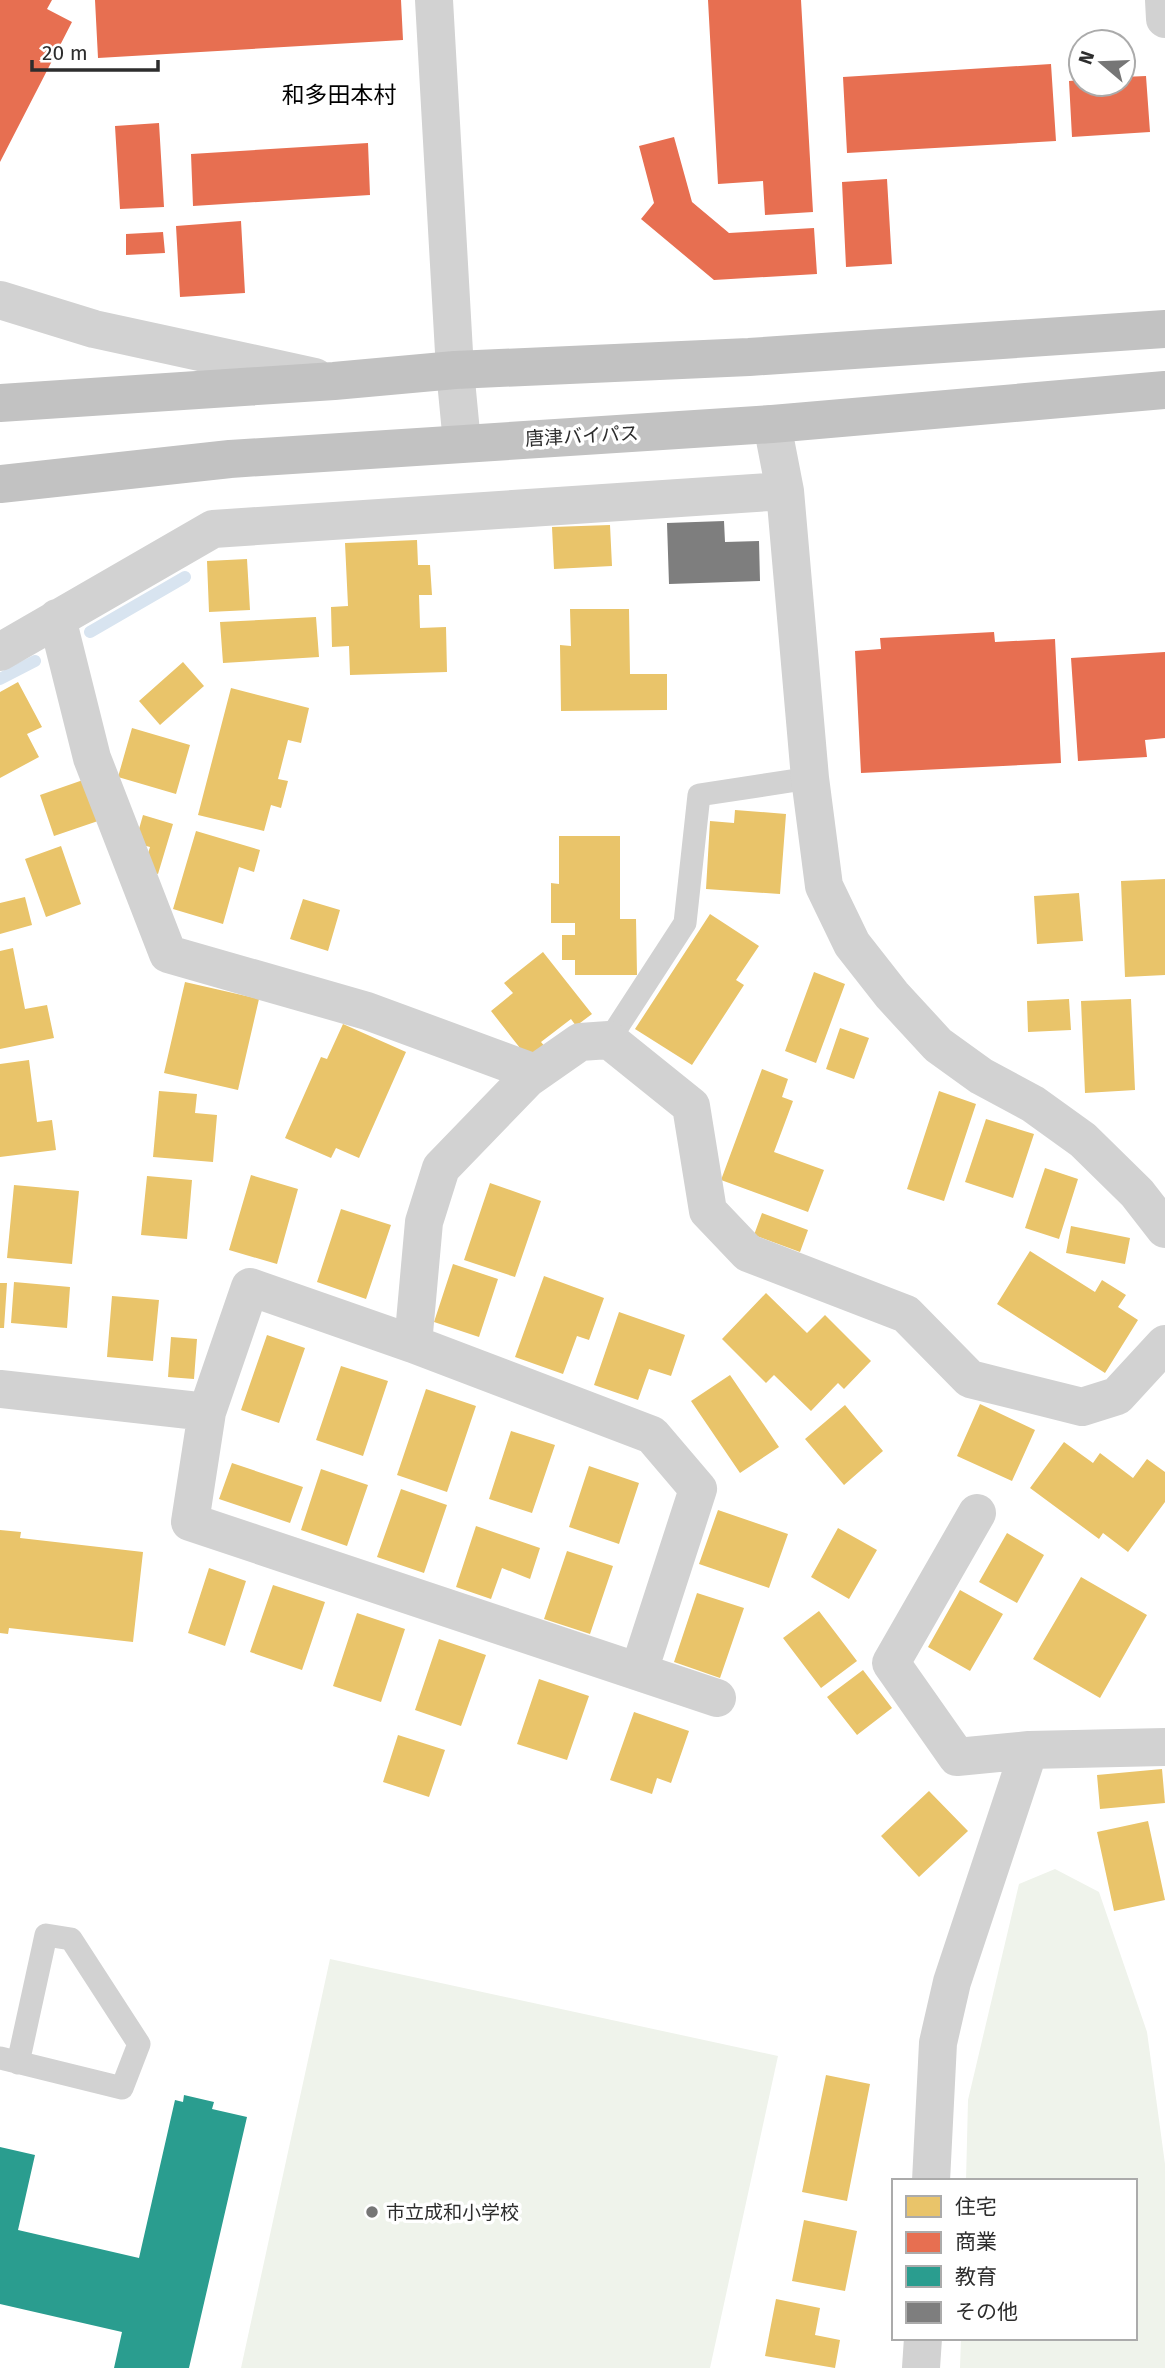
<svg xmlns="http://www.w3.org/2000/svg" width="1165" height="2368" viewBox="0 0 1165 2368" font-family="'Fira Sans','Noto Sans JP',sans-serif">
<rect width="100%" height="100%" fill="#fff"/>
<!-- green -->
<path fill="#eff3eb" d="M1055,1869L1099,1892L1147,2032L1165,2164V2368H960L961,2338H1135V2181H966L968,2100L1019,1884Z
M330,1959L778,2056L710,2368H241Z"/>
<!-- homes -->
<path fill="#e9c46a" d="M610,525L612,566L554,569L552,527Z
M417,540L418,565H430L432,595H419L420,628L446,627L447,672L350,675L349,646L332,647L331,607L348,606L345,543Z
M247,559L250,610L209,612L207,561Z
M570,609H629L630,674H667V710L561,711L560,645L571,646Z
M316,617L319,657L223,663L220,622Z
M183,662L204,686L160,725L139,701Z
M18,682L42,727L27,734L39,757L0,778V692Z
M231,688L309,708L301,743L288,740L278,779L288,781L281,808L271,805L264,831L198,815Z
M132,728L190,745L176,794L118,777Z
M83,780L98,821L54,836L40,795Z
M735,810L786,814L780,894L706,889L710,821L734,823Z
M143,815L173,824L158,874L143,869L150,847L135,843Z
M196,831L260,850L254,872L239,867L223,924L173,909Z
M559,836H620V919H636L637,975H575V960H562V935H575V923H551V883L559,884Z
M61,846L81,904L46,917L25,859Z
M1165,879V975L1125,977L1121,881Z
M1079,893L1083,941L1037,944L1034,896Z
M25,897L32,925L0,934V903Z
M303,899L340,910L328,951L290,939Z
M710,914L759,946L736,980L744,985L692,1065L635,1029Z
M13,948L25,1009L47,1005L54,1038L0,1049V951Z
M543,952L592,1014L576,1026L571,1019L541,1042L547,1049L531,1062L491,1011L513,993L504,983Z
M814,972L845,984L816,1063L785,1051Z
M185,982L259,999L238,1090L164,1073Z
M1069,999L1071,1030L1028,1032L1027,1001Z
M1131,999L1135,1090L1085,1093L1081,1001Z
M343,1024L406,1052L359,1158L336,1148L331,1158L285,1138L321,1057L327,1059Z
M840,1028L869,1038L854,1079L826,1069Z
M29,1060L37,1122L52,1120L56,1150L0,1157V1064Z
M762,1069L788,1079L782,1097L793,1101L774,1152L824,1170L808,1212L721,1180Z
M159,1091L197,1094L195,1113L217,1115L213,1162L153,1157Z
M939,1091L976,1104L944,1201L907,1189Z
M986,1119L1034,1134L1013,1198L965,1182Z
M1045,1168L1078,1179L1059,1239L1025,1228Z
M251,1175L298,1189L277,1264L229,1250Z
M147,1176L192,1180L187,1239L141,1235Z
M490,1183L541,1201L515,1277L464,1260Z
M14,1185L79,1191L72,1264L7,1258Z
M341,1209L391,1225L366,1299L317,1282Z
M762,1213L808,1230L800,1252L754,1235Z
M1071,1226L1130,1238L1125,1264L1066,1253Z
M1030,1251L1095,1292L1102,1280L1126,1295L1118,1307L1138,1320L1105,1373L997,1304Z
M453,1264L498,1279L479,1337L434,1322Z
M544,1276L604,1298L589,1340L577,1336L563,1374L515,1357Z
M14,1282L70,1287L67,1328L11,1323Z
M0,1283H7L4,1328H0Z
M766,1293L807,1333L825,1315L871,1361L844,1389L838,1383L811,1411L774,1375L766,1383L722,1339Z
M112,1296L159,1300L153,1361L107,1357Z
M619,1312L685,1335L671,1376L649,1369L638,1400L594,1385Z
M267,1335L305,1348L279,1423L241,1410Z
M171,1337L197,1339L194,1379L168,1377Z
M341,1366L388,1381L363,1456L316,1440Z
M730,1375L779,1447L740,1473L691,1401Z
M426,1389L476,1406L447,1492L397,1475Z
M980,1404L1035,1430L1012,1481L957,1456Z
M845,1405L883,1451L844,1485L805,1439Z
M511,1431L555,1445L532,1513L489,1499Z
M1064,1442L1093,1463L1100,1453L1133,1478L1147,1459L1165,1472V1502L1128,1552L1103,1533L1099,1539L1030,1488Z
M232,1463L303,1487L290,1523L219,1499Z
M589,1466L639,1483L619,1544L569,1527Z
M321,1469L368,1485L347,1546L301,1530Z
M401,1489L447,1505L424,1573L377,1557Z
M718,1510L788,1534L769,1588L699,1564Z
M476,1526L540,1548L530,1579L502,1568L491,1599L456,1587Z
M838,1528L877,1550L849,1599L811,1577Z
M0,1530L21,1532L20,1538L143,1552L133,1642L9,1628L8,1634L0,1633Z
M1007,1533L1044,1555L1017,1603L979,1582Z
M567,1551L613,1566L590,1634L544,1619Z
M209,1568L246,1581L225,1646L188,1633Z
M1081,1577L1147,1615L1100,1698L1033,1659Z
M273,1585L325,1602L302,1670L250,1652Z
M960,1590L1003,1614L970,1671L928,1647Z
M697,1593L744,1608L720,1678L674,1662Z
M819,1611L857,1661L821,1688L783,1638Z
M357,1613L405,1629L381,1702L333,1686Z
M439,1639L486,1655L461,1726L415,1710Z
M863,1670L892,1708L857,1735L827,1697Z
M539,1679L589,1696L567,1760L517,1744Z
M634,1712L689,1731L671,1783L657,1778L652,1794L610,1780Z
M398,1735L445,1750L429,1797L383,1782Z
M1162,1769L1165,1803L1100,1809L1097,1775Z
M929,1791L968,1831L919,1877L881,1836Z
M1148,1821L1165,1900L1114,1911L1097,1832Z
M826,2075L870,2084L847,2201L802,2192Z
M804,2220L857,2231L845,2291L792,2281Z
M776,2299L820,2308L815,2335L840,2340L835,2368L765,2356Z"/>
<!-- shops -->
<path fill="#e76f51" d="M0,0H52L47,9L72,22L0,162Z
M95,0H401L403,40L98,58Z
M708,0H801L813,212L765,215L763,181L718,184Z
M1051,64L1056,141L847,153L843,77Z
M1146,76L1150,132L1072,137L1069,81L1081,80V84H1123V77Z
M159,123L164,207L120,209L115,126Z
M674,137L692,202L729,233L814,228L817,274L714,280L641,219L654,203L639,146Z
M368,143L370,195L193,206L191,154Z
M887,179L892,264L846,267L842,182Z
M241,221L245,293L180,297L176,226Z
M163,232L165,253L126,255V234Z
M994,632L995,642L1055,639L1061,763L861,773L855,651L881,649L880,638Z
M1165,652V738L1145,740L1147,757L1078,761L1071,658Z"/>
<!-- schools -->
<path fill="#2a9d8f" d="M184,2095L214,2102L212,2109L247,2117L189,2368H114L122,2332L0,2304V2147L35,2155L18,2230L139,2258L175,2100L183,2102Z"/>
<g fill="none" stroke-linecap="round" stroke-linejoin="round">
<!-- stream -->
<path stroke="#d8e4f0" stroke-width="12" d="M90,632L185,577
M0,679L35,661"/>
</g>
<!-- building -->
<path fill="#7e7e7e" d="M724,521L725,542L759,541L760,581L669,584L667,523Z"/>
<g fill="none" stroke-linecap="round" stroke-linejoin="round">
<!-- service -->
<path stroke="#d2d2d2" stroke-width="23" d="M609,1040L685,923L699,795L810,778
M0,2058L122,2088L139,2044L71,1939L46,1935L18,2063"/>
<!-- minor -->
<path stroke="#d2d2d2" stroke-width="38" d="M434,0L455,370L462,443
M1164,0L1165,19
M0,300L94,329L315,377
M772,424L785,491L810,778L824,886L852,944L892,995L938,1045L981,1076L1033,1104L1083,1140L1137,1193L1165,1229
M57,618L92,758L168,954L367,1011L535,1073
M0,652L213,529L785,491
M413,1344L424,1222L441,1168L527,1079L580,1042L609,1040L691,1106L708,1211L748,1253L906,1314L970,1379L1082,1407L1117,1396L1165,1344
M0,1389L207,1412
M977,1513L891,1663L957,1757L1029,1750L1165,1747
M639,1671L698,1489L652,1435L413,1344L250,1287L207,1412L190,1522L717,1698
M931,2181L938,2043L952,1982L1029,1750
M921,2368L923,2338"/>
<!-- trunk -->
<path stroke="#c2c2c2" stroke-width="38" d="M0,403L334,381L455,370L749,357L1165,329
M0,484L230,459L772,424L1165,390"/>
</g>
<!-- markers -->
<circle fill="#767676" stroke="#fff" stroke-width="2.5" cx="372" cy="2212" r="7"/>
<g text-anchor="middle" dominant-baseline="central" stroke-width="7" stroke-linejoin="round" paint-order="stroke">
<!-- street labels -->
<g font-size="19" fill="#2d2d2d" stroke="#fff">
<text transform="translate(582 436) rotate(-3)">唐津バイパス</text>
</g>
<!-- poi labels -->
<g font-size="19" fill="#2d2d2d" stroke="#fff" text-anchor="start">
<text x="386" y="2212">市立成和小学校</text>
</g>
<!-- quarter labels -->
<g font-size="23" fill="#000" stroke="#fff">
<text x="339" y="95">和多田本村</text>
</g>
</g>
<!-- legend -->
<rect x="892" y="2179" width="245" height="161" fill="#ffffff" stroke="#ababab" stroke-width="2"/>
<rect x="906" y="2196" width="35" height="21" fill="#e9c46a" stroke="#ababab" stroke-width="2"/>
<text x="955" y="2214" font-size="21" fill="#2d2d2d">住宅</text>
<rect x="906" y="2232" width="35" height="21" fill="#e76f51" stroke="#ababab" stroke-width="2"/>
<text x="955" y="2249" font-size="21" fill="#2d2d2d">商業</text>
<rect x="906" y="2266" width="35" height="21" fill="#2a9d8f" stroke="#ababab" stroke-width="2"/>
<text x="955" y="2284" font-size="21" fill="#2d2d2d">教育</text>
<rect x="906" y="2302" width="35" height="21" fill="#7e7e7e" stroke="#ababab" stroke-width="2"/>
<text x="955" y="2319" font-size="21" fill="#2d2d2d">その他</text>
<!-- north arrow -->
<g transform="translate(1102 63) rotate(289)"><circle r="33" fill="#ffffff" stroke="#ababab" stroke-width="2"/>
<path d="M0-5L12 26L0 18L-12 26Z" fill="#767676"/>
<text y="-10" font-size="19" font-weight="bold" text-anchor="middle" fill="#2d2d2d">N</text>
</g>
<!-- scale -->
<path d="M32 60v10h126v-10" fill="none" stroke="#2d2d2d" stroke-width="3.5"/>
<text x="42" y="60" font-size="21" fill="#2d2d2d" stroke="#ffffff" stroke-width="5" paint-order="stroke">20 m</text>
</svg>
